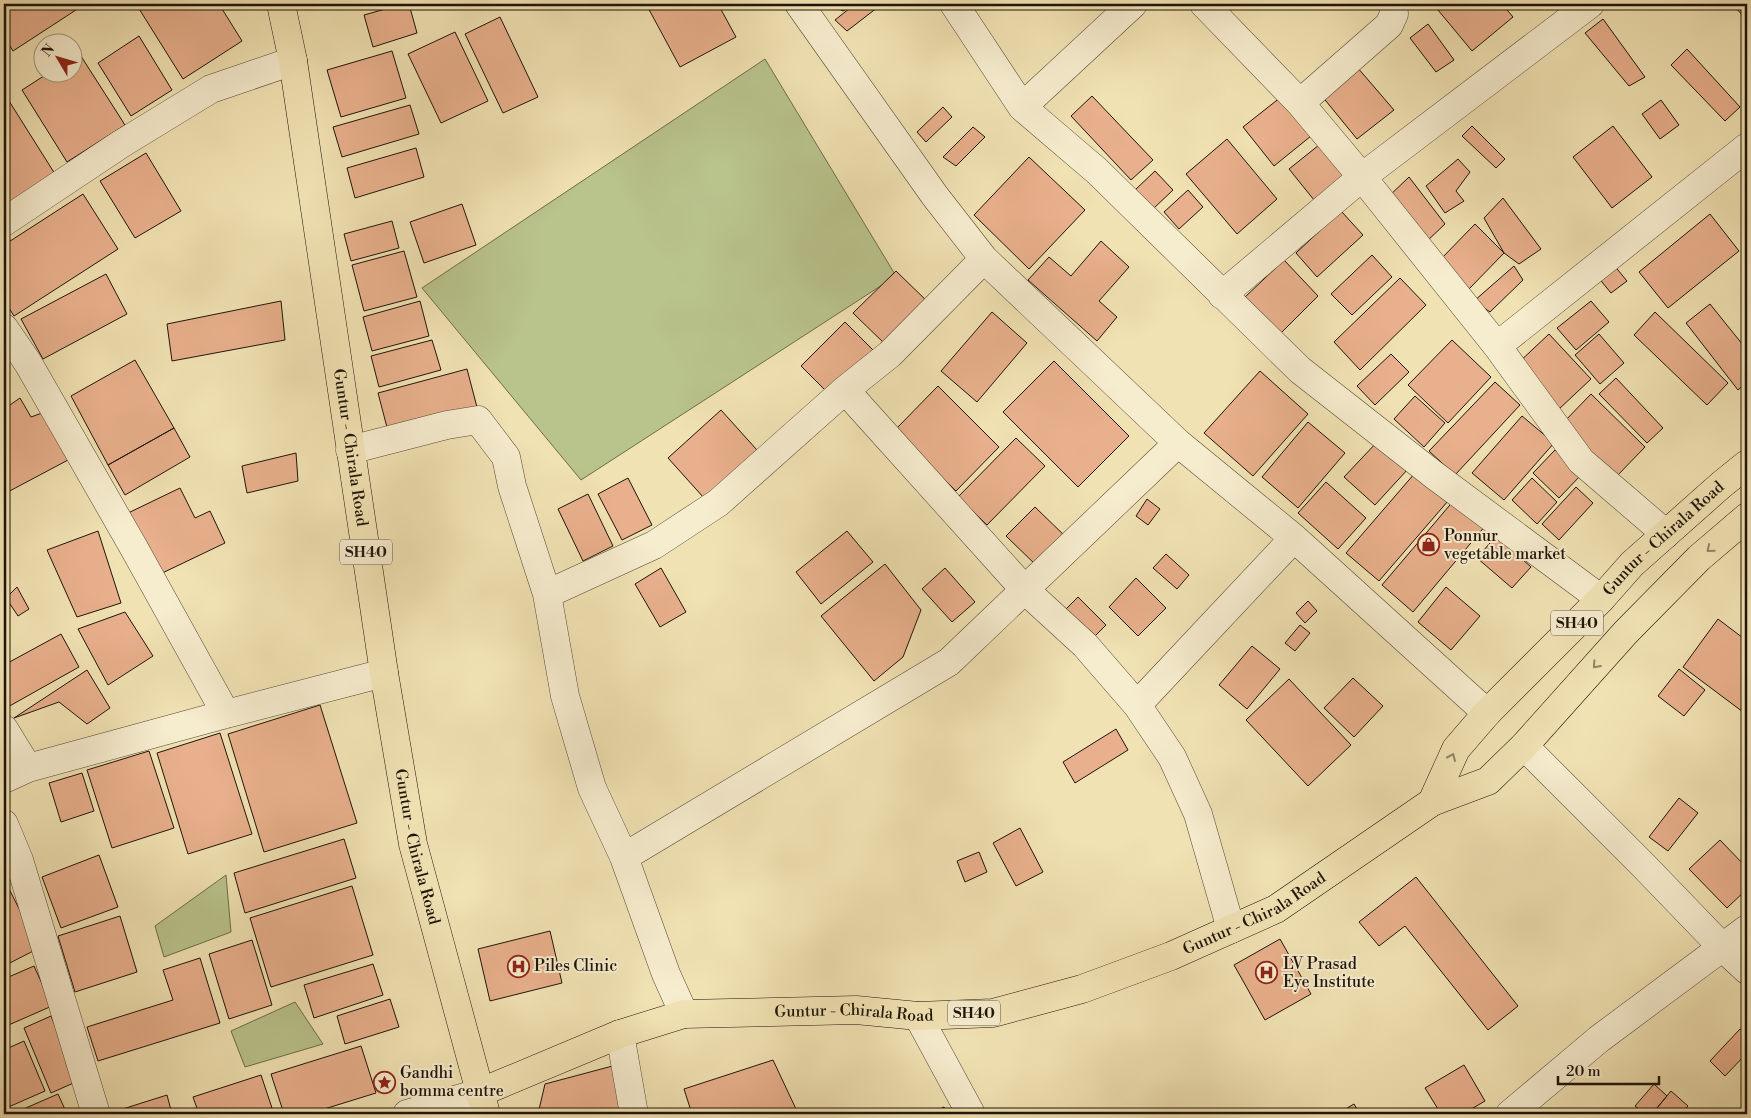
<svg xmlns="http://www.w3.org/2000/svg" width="1751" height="1118" viewBox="0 0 1751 1118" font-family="'Libre Bodoni',serif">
<rect width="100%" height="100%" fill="#f1e2b3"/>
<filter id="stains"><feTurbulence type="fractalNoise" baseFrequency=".004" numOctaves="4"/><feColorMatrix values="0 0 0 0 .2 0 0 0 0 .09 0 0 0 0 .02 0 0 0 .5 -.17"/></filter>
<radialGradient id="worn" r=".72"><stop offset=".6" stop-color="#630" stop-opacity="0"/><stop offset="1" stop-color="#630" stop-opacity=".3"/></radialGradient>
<!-- green -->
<path fill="#b9c38c" stroke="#6c6c4a" d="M765,59L896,276L581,480L422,288Z
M226,875L231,932L164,957L155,926Z
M295,1002L323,1044L245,1067L231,1031Z"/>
<!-- building -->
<path fill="#e8b08c" stroke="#1e1409" d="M4,4H76L79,8L13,51L4,36Z
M136,4H219L242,41L183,79Z
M403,4H409L417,33L373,47L364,15Z
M646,4H718L736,37L680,67Z
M830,4H853L843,11Z
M855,4H882L847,31L835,20Z
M1433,4H1502L1513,17L1472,51Z
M1732,4H1747V20Z
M500,17L538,97L503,113L465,34Z
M1603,19L1645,77L1629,86L1585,33Z
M1428,24L1454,60L1436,72L1410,38Z
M455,32L488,101L441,123L408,54Z
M139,36L172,90L131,116L98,63Z
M1687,49L1740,107L1725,121L1671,65Z
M392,51L406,98L341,117L327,70Z
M79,53L125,125L67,162L22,90L50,72H72V58Z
M1357,67L1394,110L1357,139L1321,95Z
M4,93L55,174L4,207Z
M1092,96L1153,160L1131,180L1071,116Z
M1281,97L1311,136L1274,166L1243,127Z
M1661,100L1679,125L1660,139L1642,114Z
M410,105L419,134L342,157L333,127Z
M943,107L952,117L926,142L917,132Z
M1472,126L1505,159L1496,168L1462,136Z
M1613,126L1652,177L1612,208L1573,157Z
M973,127L985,137L956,166L943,157Z
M1227,139L1277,199L1237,234L1186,174Z
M1319,145L1344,175L1314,200L1289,169Z
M416,148L424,177L355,198L347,168Z
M146,153L181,211L135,238L100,181Z
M1029,157L1085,210L1029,269L974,215Z
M1458,159L1470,172L1456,191L1464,201L1445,213L1426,186Z
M1155,171L1173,190L1153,209L1135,190Z
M1409,177L1445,224L1425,243L1387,198Z
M1188,190L1203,207L1179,229L1164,212Z
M83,194L118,249L14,316L4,300V245Z
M1503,198L1541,249L1519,264L1504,253L1484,218Z
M462,204L476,245L424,263L410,222Z
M1341,211L1363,235L1317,277L1296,253Z
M1710,214L1739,251L1668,308L1639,272Z
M392,221L399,248L351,261L344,234Z
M1475,224L1504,253L1468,290L1439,261Z
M1101,241L1129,267L1099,301L1117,317L1097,341L1028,280L1049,257L1071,276Z
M404,251L417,297L364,311L352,265Z
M1372,255L1392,277L1352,315L1331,294Z
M1284,260L1318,296L1278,336L1243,299Z
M1613,264L1627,281L1611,293L1597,276Z
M1514,266L1523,280L1490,312L1474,301Z
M896,271L930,304L888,347L853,313Z
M106,274L127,314L43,359L21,319Z
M1400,278L1426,305L1360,370L1334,342Z
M281,301L285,340L172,361L167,324Z
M420,301L429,336L372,351L363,317Z
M1591,301L1609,322L1576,350L1557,328Z
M1710,304L1747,350V382L1738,390L1686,323Z
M992,312L1027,343L977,402L941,371Z
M1655,312L1728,383L1707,405L1634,335Z
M845,322L876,353L832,397L801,366Z
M1549,334L1591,379L1558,410L1516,365Z
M1599,334L1624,363L1600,384L1575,355Z
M432,340L441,370L379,387L371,356Z
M1452,340L1491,377L1448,423L1408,385Z
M1391,354L1409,372L1375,405L1357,386Z
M135,360L174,428L108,465L71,396Z
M1054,361L1129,436L1078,487L1003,412Z
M467,369L478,411L389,435L378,393Z
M1260,371L1308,414L1253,476L1204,433Z
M1616,378L1663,428L1647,443L1599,394Z
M1495,382L1520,405L1455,475L1429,451Z
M938,386L999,447L956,491L895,430Z
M1591,394L1645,447L1615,478L1561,425Z
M1415,396L1445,423L1424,447L1394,419Z
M20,398L31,417L42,413L68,460L4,494V409Z
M721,410L757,450L704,498L668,458Z
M1522,416L1554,443L1504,500L1472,473Z
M1308,422L1345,453L1298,508L1262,477Z
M174,428L190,457L125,495L108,465Z
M1016,438L1045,466L987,525L958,497Z
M1378,441L1408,469L1375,505L1344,477Z
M1555,450L1582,474L1559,498L1533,473Z
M296,453L298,481L247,493L242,466Z
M1415,473L1448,501L1379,581L1346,553Z
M628,478L652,525L622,540L598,494Z
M1532,478L1557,502L1537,524L1512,500Z
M1326,482L1366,518L1338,549L1298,513Z
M1576,487L1593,503L1559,540L1542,524Z
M180,488L195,518L210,511L225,543L156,576L126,514Z
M588,494L613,546L583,561L558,509Z
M1147,499L1160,509L1148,525L1136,516Z
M1455,499L1486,525L1413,612L1382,585Z
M1035,507L1068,539L1039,568L1006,536Z
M98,531L121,603L77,617L47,550Z
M847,531L873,562L821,604L796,572Z
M1496,536L1531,567L1512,588L1477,558Z
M1166,554L1189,575L1177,589L1153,568Z
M885,564L921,610L903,657L874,681L821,616Z
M661,568L686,612L660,627L635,584Z
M945,568L975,602L952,622L922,589Z
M1136,578L1166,608L1138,636L1109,607Z
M17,587L29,609L18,616L6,598Z
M1446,587L1480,616L1451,650L1418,622Z
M1078,597L1106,625L1091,640L1063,612Z
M1308,601L1317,611L1305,623L1296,613Z
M125,612L153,656L108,685L78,629Z
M1718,619L1747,641V715L1683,667Z
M1300,625L1310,633L1295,651L1285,643Z
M61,634L79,667L6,708L4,704V665Z
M1252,646L1280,669L1247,709L1219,685Z
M1679,669L1705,690L1684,716L1658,696Z
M87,670L110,708L87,724L59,702L14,718Z
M1353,678L1383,706L1354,737L1324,708Z
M1289,679L1351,745L1308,786L1246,720Z
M320,705L357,823L264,852L228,734Z
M1116,729L1128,750L1075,783L1063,762Z
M220,733L252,834L188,854L157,753Z
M149,751L174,828L112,848L87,770Z
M82,773L94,811L61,822L49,783Z
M1679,798L1698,813L1668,851L1649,837Z
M1020,828L1043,872L1016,886L993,843Z
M344,839L356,878L245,913L234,873Z
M1720,840L1747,868V889L1727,908L1689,869Z
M979,852L987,872L965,882L957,861Z
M99,855L118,907L61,928L42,877Z
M1416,877L1518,1006L1488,1030L1405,926L1379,946L1359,922Z
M4,879L39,948L4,966Z
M352,886L373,955L271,987L250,918Z
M120,916L137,972L75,992L58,936Z
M550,931L562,983L490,1001L478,949Z
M1280,939L1311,994L1265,1020L1234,965Z
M252,940L272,1005L229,1019L209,954Z
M200,958L220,1023L98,1061L87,1027L173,1000L163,970Z
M373,964L383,995L314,1018L304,985Z
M34,966L52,1006L4,1027V979Z
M390,999L399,1027L345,1044L337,1016Z
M51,1016L78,1081L51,1093L24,1028Z
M1740,1029L1747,1035V1053L1725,1076L1710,1061Z
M24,1041L45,1091L4,1109V1050Z
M361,1046L376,1093L308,1114H284L271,1074Z
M773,1060L796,1109L777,1114H692L684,1089Z
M620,1064L626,1114H538L545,1084Z
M1464,1065L1485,1101L1463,1114H1441L1425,1088Z
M261,1075L274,1114H199L193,1097Z
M1654,1084L1667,1096L1652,1114H1646L1635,1106Z
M1671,1091L1688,1106L1681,1114H1652Z
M58,1094L67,1114H12Z
M167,1095L172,1114H110V1113Z
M1354,1104L1360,1114H1337Z
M944,1107L948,1114H929Z"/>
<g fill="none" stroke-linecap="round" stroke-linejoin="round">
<defs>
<path id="minor" d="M799,4L935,196L984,259L1178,443L1294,538L1487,713
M954,4L1022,107L1097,171L1300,370L1434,475L1601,599
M1204,4L1300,103L1362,177L1497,346L1581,461L1666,534
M1300,103L1389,25L1394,14L1393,4
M1022,107L1133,4
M4,222L121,144L211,89L293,61
M1222,295L1362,177L1590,4
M4,328L28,363L134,548L226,714
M1497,346L1747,147
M845,390L1025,590L1085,645L1137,705L1172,757L1198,814L1231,929
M350,450L447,425L478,420L506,457L512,486L547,594L565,696L592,788L624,857L666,974L684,1014
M547,594L654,545L718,503L845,390L890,354L984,259
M1137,705L1294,538
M4,729L28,768
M1524,746L1644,866L1723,948L1747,970
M4,779L28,768L226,714L384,673
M4,824L19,860L96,1114
M624,857L949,662L1178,443
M918,1016L971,1114
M620,1034L634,1114
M407,1114L479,1093
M1510,1114L1599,1039L1747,929"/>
<g id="major">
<path id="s1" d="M281,4L293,61L384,673L413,844L486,1114"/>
<path id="s2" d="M1432,802L1456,749L1487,713L1601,599L1632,564L1721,485L1747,464"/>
<path id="s3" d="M479,1093L620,1034L684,1014L856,1010L918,1016L993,1013L1082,989L1171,956L1276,909L1432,802L1488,781L1524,746L1626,632L1699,558L1747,517"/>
</g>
</defs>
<!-- minor casing -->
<use href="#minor" stroke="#534834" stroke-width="29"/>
<!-- major casing -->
<use href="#major" stroke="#1e1409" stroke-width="29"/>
<!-- minor -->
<use href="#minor" stroke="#f6ecce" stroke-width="28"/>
<!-- major -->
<use href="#major" stroke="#f1e2b3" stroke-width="28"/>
</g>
<!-- one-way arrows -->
<defs><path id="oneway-chevron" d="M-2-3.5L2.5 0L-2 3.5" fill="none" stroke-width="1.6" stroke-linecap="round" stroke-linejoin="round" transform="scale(1.25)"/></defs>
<g stroke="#928566">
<use href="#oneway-chevron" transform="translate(1710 549) rotate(140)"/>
<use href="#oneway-chevron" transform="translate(1596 665) rotate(132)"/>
<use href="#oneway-chevron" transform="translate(1452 757) rotate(-66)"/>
</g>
<!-- icons -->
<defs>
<symbol id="shop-ring" viewBox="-11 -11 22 22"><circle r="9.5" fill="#f6ecce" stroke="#8f2418" stroke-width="1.5"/><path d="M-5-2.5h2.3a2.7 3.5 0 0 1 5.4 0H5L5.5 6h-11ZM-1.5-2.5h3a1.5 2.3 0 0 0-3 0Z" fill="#8f2418"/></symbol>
<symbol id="hospital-ring" viewBox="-11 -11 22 22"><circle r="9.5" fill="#f6ecce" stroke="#8f2418" stroke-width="1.5"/><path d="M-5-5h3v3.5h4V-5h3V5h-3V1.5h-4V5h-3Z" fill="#8f2418"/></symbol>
<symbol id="sight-ring" viewBox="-11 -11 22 22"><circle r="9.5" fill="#f6ecce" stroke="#8f2418" stroke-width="1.5"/><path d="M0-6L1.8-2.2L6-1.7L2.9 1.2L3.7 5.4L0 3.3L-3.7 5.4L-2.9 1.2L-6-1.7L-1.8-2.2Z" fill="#8f2418"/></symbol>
</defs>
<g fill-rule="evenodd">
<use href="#shop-ring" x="1416" y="532" width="25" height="25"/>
<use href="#hospital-ring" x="506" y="954" width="25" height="25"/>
<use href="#hospital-ring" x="1254" y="960" width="25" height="25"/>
<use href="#sight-ring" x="372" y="1070" width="25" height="25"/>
</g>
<g text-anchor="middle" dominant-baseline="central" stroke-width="4" stroke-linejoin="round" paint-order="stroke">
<!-- shield labels -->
<g fill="#f6ecce" stroke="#5f5544" stroke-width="1">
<rect x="340" y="539.5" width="52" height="25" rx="4"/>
<rect x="1551" y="610.5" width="52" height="25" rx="4"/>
<rect x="948" y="1000.5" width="52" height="25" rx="4"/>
</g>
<g font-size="15" font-weight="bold" fill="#1e1409">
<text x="366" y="552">SH40</text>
<text x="1577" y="623">SH40</text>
<text x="974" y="1013">SH40</text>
</g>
<!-- street labels -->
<g font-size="16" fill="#1e1409" stroke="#f6ecce">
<text stroke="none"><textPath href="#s1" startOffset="449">Guntur - Chirala Road</textPath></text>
<text stroke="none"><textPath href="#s2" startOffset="354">Guntur - Chirala Road</textPath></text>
<text stroke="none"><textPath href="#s1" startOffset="854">Guntur - Chirala Road</textPath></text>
<text stroke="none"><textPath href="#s3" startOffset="810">Guntur - Chirala Road</textPath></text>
<text stroke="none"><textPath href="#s3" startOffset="390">Guntur - Chirala Road</textPath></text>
</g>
<!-- poi labels -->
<g font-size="16" fill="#1e1409" stroke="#f6ecce" text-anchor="start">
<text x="1444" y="536">Ponnur<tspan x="1444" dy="18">vegetable market</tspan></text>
<text x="1283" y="964">LV Prasad<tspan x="1283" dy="18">Eye Institute</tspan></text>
<text x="534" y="966">Piles Clinic</text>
<text x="400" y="1073">Gandhi<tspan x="400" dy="18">bomma centre</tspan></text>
</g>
</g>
<!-- margin -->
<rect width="1751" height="1118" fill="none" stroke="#f1e2b3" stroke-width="20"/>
<rect x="5" y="5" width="1741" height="1108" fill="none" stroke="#1e1409" stroke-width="2.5"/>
<rect x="10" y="10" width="1731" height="1098" fill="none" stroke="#1e1409"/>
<!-- north arrow -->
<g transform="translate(58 58) rotate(308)"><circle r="24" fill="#f6ecce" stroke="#a0967f"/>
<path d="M0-4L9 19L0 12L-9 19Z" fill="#8f2418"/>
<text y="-8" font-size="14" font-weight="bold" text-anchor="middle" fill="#1e1409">N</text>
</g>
<!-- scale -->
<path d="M1558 1076v8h101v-8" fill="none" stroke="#1e1409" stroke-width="2.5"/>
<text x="1566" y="1076" font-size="15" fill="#1e1409" stroke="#f6ecce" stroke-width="4" paint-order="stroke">20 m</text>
<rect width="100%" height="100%" filter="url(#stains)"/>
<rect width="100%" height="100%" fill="url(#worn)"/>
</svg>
